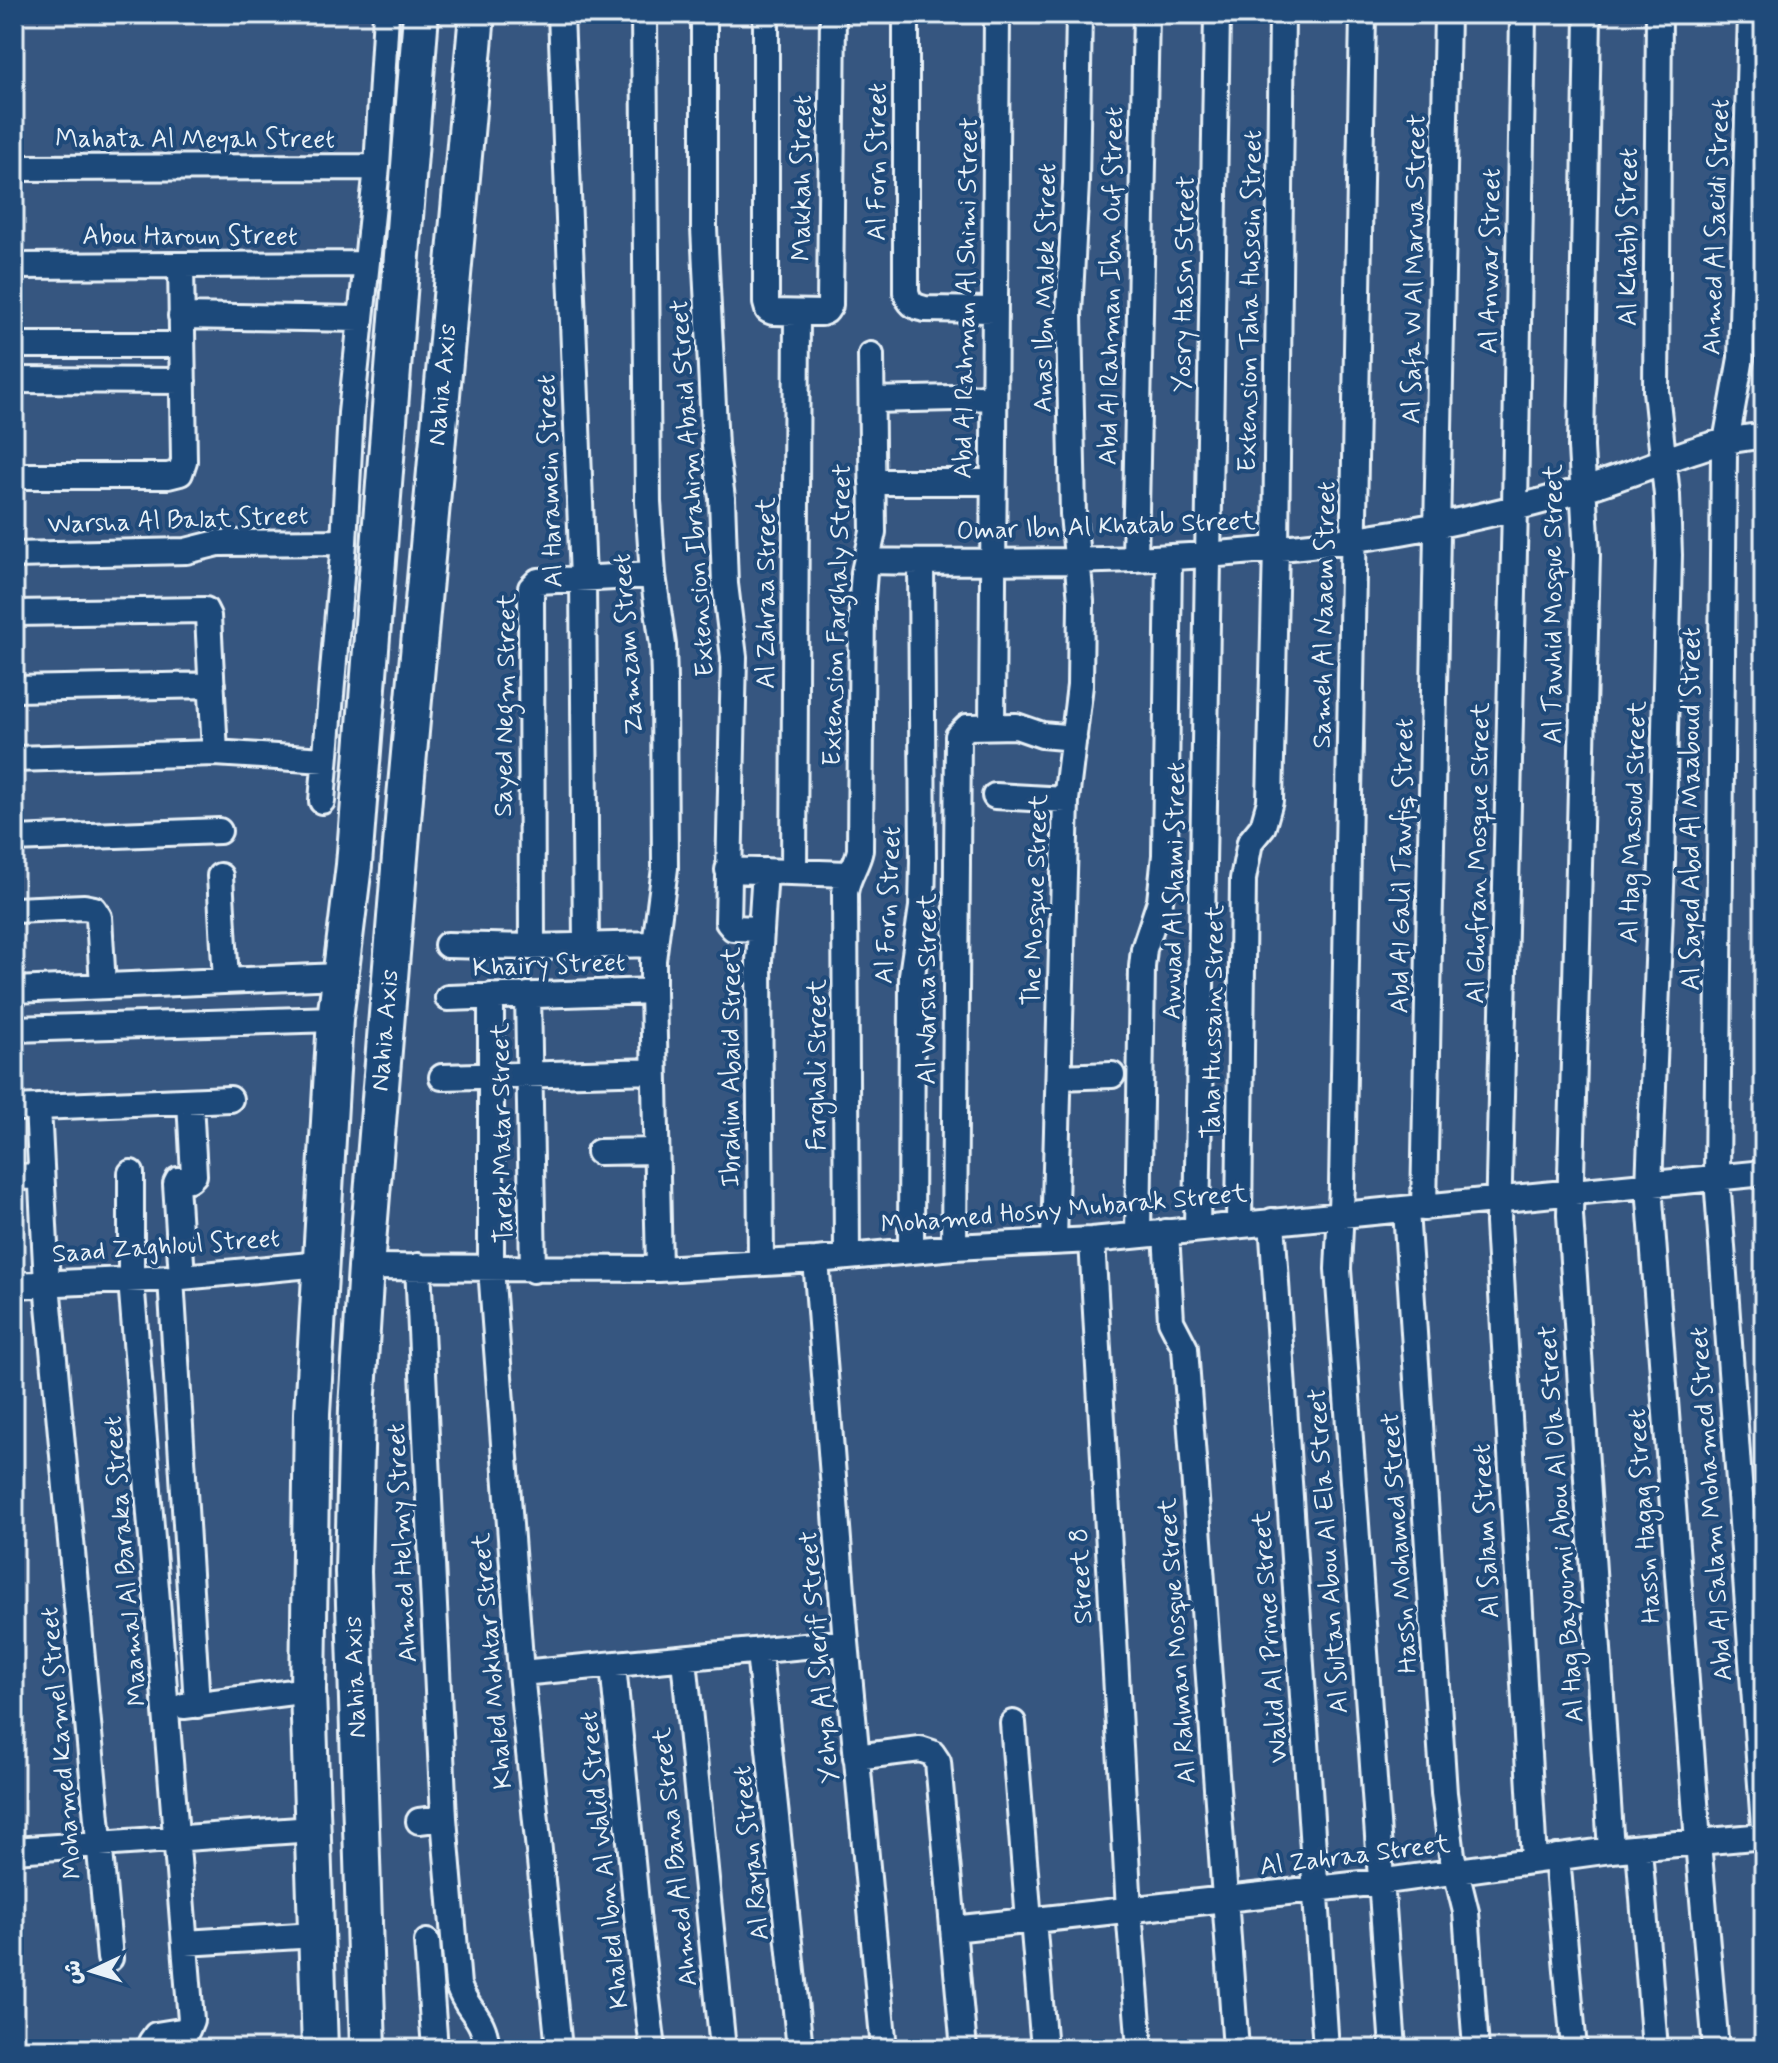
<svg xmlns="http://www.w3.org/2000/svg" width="1778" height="2063" viewBox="0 0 1778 2063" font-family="Mynerve,'Playpen Sans Arabic',sans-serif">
<rect width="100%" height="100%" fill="#365680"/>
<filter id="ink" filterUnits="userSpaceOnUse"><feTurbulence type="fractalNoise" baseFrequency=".0125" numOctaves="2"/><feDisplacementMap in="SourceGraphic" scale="16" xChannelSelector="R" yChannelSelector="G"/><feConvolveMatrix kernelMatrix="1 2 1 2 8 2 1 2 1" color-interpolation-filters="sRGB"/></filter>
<g filter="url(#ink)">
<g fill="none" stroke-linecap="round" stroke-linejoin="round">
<defs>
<path id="minor" d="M561,14L583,579L586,946
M644,14L648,502L653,575L663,645L664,680L665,868L653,960V991L659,1269
M704,14V228L715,446L722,498L725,584L734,657L728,922L733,928L760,929
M766,14V303L768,310L773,312L821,313L826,311L830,305L833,14
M906,14V292C909,303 914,307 925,309L995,310
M1363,14L1342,1186L1338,1269L1393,2049
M1523,14L1515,508L1498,1223L1534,1860
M1588,14L1581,447L1587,555L1570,1215L1611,1850
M1659,14L1656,391L1667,495L1669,555L1662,862L1649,1186L1698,1842L1716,2049
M1751,14L1741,358L1724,453L1717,1178L1764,1826
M14,168L377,167
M14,266L366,264
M181,316L360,319
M14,345H182
M14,380L183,381
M872,400L994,397
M14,476H168L180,473L184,461L181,265
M872,482H993
M14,555L186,551L218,543L344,542
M1135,559L1146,14
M867,561C1058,564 1250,562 1439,525C1498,513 1557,499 1614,479C1666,462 1709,439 1764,436
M14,613L205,610L208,616L215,753
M14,689L212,685
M992,726L997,14
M14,759L215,753L325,760
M995,796L1066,800
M322,801L344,542L351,413L377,167L386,14
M14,839L219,831
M728,870L849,874
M794,872L797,313
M220,876L226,981
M14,910L84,907L94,909L99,917L103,986
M447,945L532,947L655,944
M532,947L531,588L538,581L653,575
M14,990L339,976
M528,995L533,1270
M491,996V1268L521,1673L559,2049
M448,998L653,991
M14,1029L335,1019
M442,1077L654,1071
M1059,1077L1112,1075
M38,1107L47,1284L110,1958
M14,1108L230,1099
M599,1152L656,1151
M131,1173V1280L191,2020L187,2030L156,2035L151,2042V2049
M14,1177L41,1176
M1424,1208L1447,14
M1406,1210L1444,1793L1452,1855L1466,1912L1476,2049
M1272,1221L1326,2049
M1239,1224L1243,879L1250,842L1263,826L1270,801L1276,548L1282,14
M1197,1229L1217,14
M1166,1232L1171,1321L1185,1348L1236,2049
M1138,1235L1142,967L1144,949L1160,901L1165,855L1169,558
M1092,1240L1129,1910L1140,2049
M1054,1241L1066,800L1080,685L1081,601L1073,514L1069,314L1076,183L1079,14
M954,1247L958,736L967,727L1016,726L1042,735L1074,738
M911,1251L912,975L922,907L923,862L921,562
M847,1257L845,893C847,876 857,866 860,850L862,598L864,572L873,532L871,355
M816,1260L846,1642L884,2049
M761,1263L759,961L765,871
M418,1266L444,1818L458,1985C468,2014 484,2014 487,2049
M366,1267L659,1269L816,1260L954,1247L1092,1240L1764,1173
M182,1277L176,1184L178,1180L190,1179L194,1175L190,1101
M171,1278L197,1705
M14,1285L171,1278L321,1264
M759,1652L800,2049
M684,1659L723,2049
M613,1665L638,1924L653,2049
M521,1673L846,1642
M184,1706L308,1690
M1013,1723L1029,1921
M856,1757L920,1749L932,1753L938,1762L964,2049
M419,1821L444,1818
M1639,1848L1655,2049
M14,1850L313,1829
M1557,1857L1574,2049
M1033,1920L1044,2049
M953,1929L1379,1882L1611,1850L1764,1836
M427,1942L435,2049
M185,1943L316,1935"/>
<g id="secondary">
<path d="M320,2049L308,1690L312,1413L335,1019L354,865L421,14"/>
<path id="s1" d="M368,2049L353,1572L357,1408L366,1267L405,797L477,14"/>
</g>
</defs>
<!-- minor casing -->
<use href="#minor" stroke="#e8f1f8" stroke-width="30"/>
<!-- secondary casing -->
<use href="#secondary" stroke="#e8f1f8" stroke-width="40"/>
<!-- minor -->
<use href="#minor" stroke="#1f4a7a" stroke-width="24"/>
<!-- secondary -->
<use href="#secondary" stroke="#1f4a7a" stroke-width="34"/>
</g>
</g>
<g text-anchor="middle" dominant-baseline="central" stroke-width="8" stroke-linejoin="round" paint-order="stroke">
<!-- street labels -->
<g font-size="26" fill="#e8f1f8" stroke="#1f4a7a">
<text x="195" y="140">Mahata Al Meyah Street</text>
<text transform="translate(878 162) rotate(-90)">Al Forn Street</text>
<text transform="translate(803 178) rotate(-90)">Makkah Street</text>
<text transform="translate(1717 227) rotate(-88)">Ahmed Al Saeidi Street</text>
<text x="190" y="237">Abou Haroun Street</text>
<text transform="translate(1629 237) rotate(-90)">Al Khatib Street</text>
<text transform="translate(1491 261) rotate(-89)">Al Anwar Street</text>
<text transform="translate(1415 269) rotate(-89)">Al Safa W Al Marwa Street</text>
<text transform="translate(1185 284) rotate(-89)">Yosry Hassn Street</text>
<text transform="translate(1112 286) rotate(-89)">Abd Al Rahman Ibn Ouf Street</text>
<text transform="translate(1046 288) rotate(-89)">Anas Ibn Malek Street</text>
<text transform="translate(967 298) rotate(-89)">Abd Al Rahman Al Shimi Street</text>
<text transform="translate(1251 301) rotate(-89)">Extension Taha Hussein Street</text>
<text stroke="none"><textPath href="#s1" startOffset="1668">Nahia Axis</textPath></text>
<text transform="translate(551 481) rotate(-92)">Al Haramein Street</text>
<text transform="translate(693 488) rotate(-94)">Extension Ibrahim Abaid Street</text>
<text transform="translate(178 521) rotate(-2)">Warsha Al Balat Street</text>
<text transform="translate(1106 527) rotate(-2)">Omar Ibn Al Khatab Street</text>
<text transform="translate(767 593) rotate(-90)">Al Zahraa Street</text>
<text transform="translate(1554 604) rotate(-90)">Al Tawhid Mosque Street</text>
<text transform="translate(838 615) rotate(-88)">Extension Farghaly Street</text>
<text transform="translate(1325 615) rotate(-89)">Sameh Al Naaem Street</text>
<text transform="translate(629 644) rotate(-94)">Zamzam Street</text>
<text transform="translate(506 705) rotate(-89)">Sayed Negm Street</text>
<text transform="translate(1692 809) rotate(-90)">Al Sayed Abd Al Maaboud Street</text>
<text transform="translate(1634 822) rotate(-88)">Al Hag Masoud Street</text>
<text transform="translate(1479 853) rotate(-89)">Al Ghofran Mosque Street</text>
<text transform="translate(1403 866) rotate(-89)">Abd Al Galil Tawfiq Street</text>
<text transform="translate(1175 891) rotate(-89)">Awwad Al Shami Street</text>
<text transform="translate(1036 900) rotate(-88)">The Mosque Street</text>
<text transform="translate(889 905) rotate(-87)">Al Forn Street</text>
<text transform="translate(549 966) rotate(-2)">Khairy Street</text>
<text transform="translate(928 989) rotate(-90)">Al Warsha Street</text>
<text transform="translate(1214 1022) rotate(-89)">Taha Hussain Street</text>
<text stroke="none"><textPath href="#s1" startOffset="1020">Nahia Axis</textPath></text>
<text transform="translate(818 1065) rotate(-90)">Farghali Street</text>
<text transform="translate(732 1067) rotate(-90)">Ibrahim Abaid Street</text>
<text transform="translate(503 1133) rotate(-91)">Tarek Matar Street</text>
<text transform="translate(1064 1210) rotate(-5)">Mohamed Hosny Mubarak Street</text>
<text transform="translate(166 1247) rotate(-4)">Saad Zaghloul Street</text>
<text transform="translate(1712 1504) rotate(-94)">Abd Al Salam Mohamed Street</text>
<text transform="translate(1645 1516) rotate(-94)">Hassn Hagag Street</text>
<text transform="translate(1562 1524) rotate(-94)">Al Hag Bayoumi Abou Al Ola Street</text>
<text transform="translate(1487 1531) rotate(-93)">Al Salam Street</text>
<text transform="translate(403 1543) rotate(-93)">Ahmed Helmy Street</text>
<text transform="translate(1400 1543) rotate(-94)">Hassn Mohamed Street</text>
<text transform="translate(1329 1551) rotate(-94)">Al Sultan Abou Al Ela Street</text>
<text transform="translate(126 1561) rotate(-95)">Maamal Al Baraka Street</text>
<text transform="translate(1082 1576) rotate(-93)">Street 8</text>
<text transform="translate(1271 1637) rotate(-94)">Walid Al Prince Street</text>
<text transform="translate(1178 1641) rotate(-94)">Al Rahman Mosque Street</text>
<text transform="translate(820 1657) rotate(-95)">Yehya Al Sherif Street</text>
<text transform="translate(493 1661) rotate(-95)">Khaled Mokhtar Street</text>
<text transform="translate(356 1677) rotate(-92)">Nahia Axis</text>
<text transform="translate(62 1743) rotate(-95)">Mohamed Kamel Street</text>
<text transform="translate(752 1853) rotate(-96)">Al Rayan Street</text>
<text transform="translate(1355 1856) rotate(-7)">Al Zahraa Street</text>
<text transform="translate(676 1857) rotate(-96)">Ahmed Al Bana Street</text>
<text transform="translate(605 1860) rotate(-96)">Khaled Ibn Al Walid Street</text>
</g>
</g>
<!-- margin -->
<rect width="1778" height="2063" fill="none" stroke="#1f4a7a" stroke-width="48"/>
<rect x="24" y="24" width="1730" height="2015" fill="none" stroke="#e8f1f8" stroke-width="3" filter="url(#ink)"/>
<!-- north arrow -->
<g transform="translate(92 1971) rotate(266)" stroke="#1f4a7a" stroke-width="6" paint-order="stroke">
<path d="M0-6L14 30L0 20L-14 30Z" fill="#e8f1f8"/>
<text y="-12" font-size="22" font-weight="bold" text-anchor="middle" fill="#e8f1f8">ش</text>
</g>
</svg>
